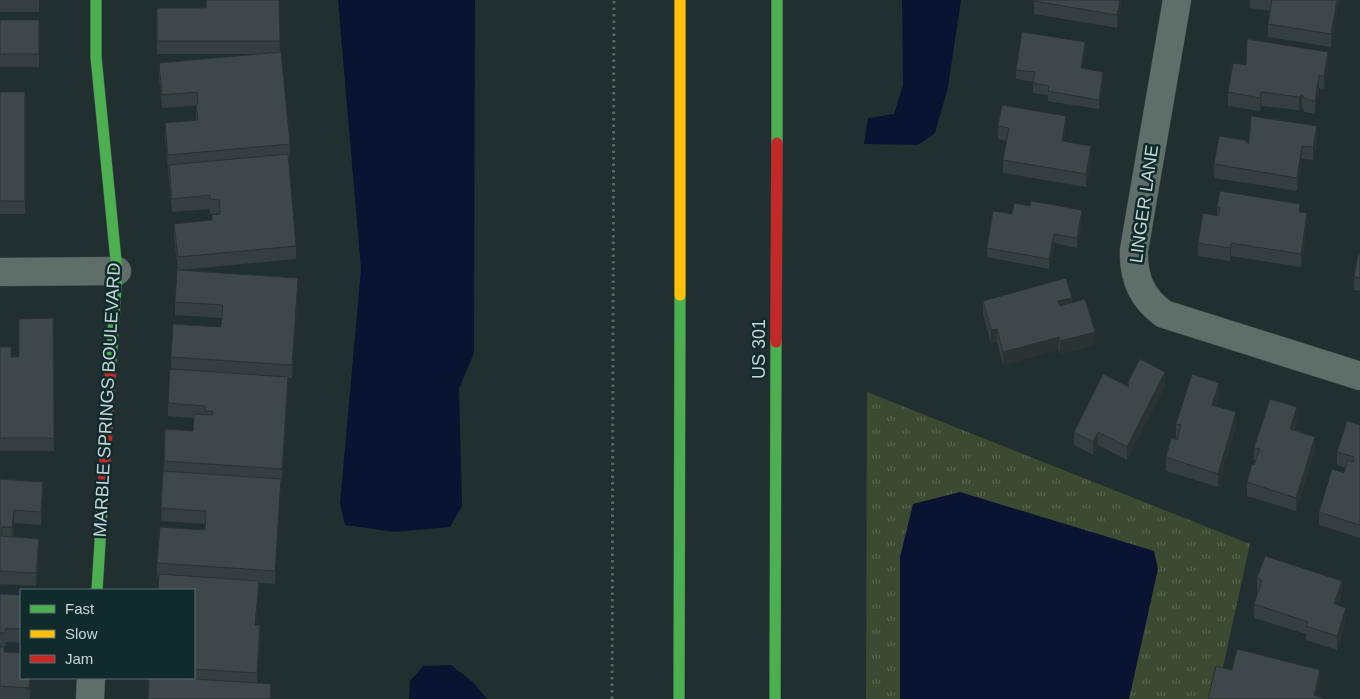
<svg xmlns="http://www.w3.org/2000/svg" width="1360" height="699" viewBox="0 0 1360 699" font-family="Helvetica,sans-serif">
<defs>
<pattern id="grass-tufts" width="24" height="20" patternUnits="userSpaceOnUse" patternTransform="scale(1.25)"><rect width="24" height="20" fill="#3b4a30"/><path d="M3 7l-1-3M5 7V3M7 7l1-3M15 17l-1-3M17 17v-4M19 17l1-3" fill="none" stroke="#56634d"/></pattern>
</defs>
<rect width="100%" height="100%" fill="#212f30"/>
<!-- grass -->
<path fill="url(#grass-tufts)" d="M867,392L1250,544L1216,699H866Z"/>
<!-- water -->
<path fill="#0a1432" d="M338,0H475L474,353L459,389L462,506L450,527L395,532L345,525L340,504L361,269Z
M902,0H961L948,87L935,133L918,145L864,144L868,118L894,114L903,85Z
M960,492L1154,551L1158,569L1129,699H900V557L913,504Z
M451,665L474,683L487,699H409L410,681L423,666Z"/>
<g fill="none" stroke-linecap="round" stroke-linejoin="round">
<defs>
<path id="street" d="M1177,0L1134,250C1133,277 1141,298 1164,314L1360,376
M0,272L117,271
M90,699L91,678"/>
<path id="fast" d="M96,0V57L117,271L111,364
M777,143V0
M97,590L102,511
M679,699L680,295
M775,699L776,342"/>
<path id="slow" d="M680,295V0"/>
<path id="jam" d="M776,342L777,143
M102,511L111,364"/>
</defs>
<!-- street casing -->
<use href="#street" stroke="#414c4c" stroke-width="29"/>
<!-- fast casing -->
<use href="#fast" stroke="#414c4c" stroke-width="12"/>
<!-- slow casing -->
<use href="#slow" stroke="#414c4c" stroke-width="12"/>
<!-- jam casing -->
<use href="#jam" stroke="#414c4c" stroke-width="12"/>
<!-- path -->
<path stroke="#586561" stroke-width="3" stroke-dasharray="2.5 4" stroke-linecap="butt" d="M612,699L614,0"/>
<!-- street -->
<use href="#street" stroke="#5f6e68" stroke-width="28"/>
<!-- fast -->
<use href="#fast" stroke="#4caf50" stroke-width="11"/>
<!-- slow -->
<use href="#slow" stroke="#ffc107" stroke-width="11"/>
<!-- jam -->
<use href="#jam" stroke="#c62828" stroke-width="11"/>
</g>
<!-- wall -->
<path fill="#353e40" d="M0,0H39V12H0Z
M279,0L280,52L290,144V157H288L296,246V259L180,270L298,291L292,378H288V390L282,482H281L275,584L259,583L256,625L260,638L257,683L271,684V699H148L149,678H194V590L157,577V563L205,530V524L161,521L164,461L193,431L194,418L168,416V403L171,369V357L221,327L222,318L175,315V302L178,270L174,237V224L212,220V215L219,214V213L210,214V209L172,212L165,137V123L196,121V106L162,108L159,76V63L261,54H157V8H206Z
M1034,0H1122L1117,28L1034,14Z
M1250,0H1339L1331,47L1268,37V24L1270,11L1250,8Z
M0,20H39V67H0Z
M1085,52L1082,68L1103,81L1099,109L1048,101V95L1033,93V82L1016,79V70Z
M1246,65H1328L1324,89L1319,88L1315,114L1305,112L1302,108L1299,110L1261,106L1260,111L1228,106V92Z
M0,92H25V214H0Z
M998,126L1066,129L1064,141L1091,159L1086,187L1003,173V160L1007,141L998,139Z
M1317,139L1313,160L1302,159L1297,191L1214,178V164L1249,144Z
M1217,207L1300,212L1307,226L1301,267L1231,256L1230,261L1198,256V243L1217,216Z
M1012,214L1082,219L1077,248L1054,243L1049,269L987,257V248Z
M1360,255V291L1354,290V277Z
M983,301L1072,302L1095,345L1060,354L1059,350L1003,365L997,342L991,343L983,314Z
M53,318L54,451H0V347L11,357H19Z
M1128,382L1165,386L1127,460L1098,445L1093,455L1074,445V432L1128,387Z
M1219,396L1216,406L1236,426L1218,487L1166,471V457L1177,437H1176V424Z
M1297,420L1294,430L1315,450L1296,511L1247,496V482L1256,461H1254V448Z
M1360,425V538L1319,525V512L1344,473L1345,468L1337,465V452Z
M0,479L43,495L41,525L14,523L13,537L39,552L36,586L0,584Z
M1257,578L1342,594L1338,606L1346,621L1337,650L1306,640V634L1254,618V604L1258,592L1257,591Z
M0,594L21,595V643L6,642L5,647L0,646Z
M0,647L4,652L31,678L30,699H0Z"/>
<!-- shaded-wall -->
<path fill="#2b3234" d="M1120,0H1122L1117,28V15Z
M1337,0H1339L1331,47V34Z
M1085,42V52L1081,77V68Z
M1328,52V65L1324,89V76Z
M1103,72V81L1099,109V100Z
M1319,75V88L1315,114V101Z
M1261,92V106L1260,111V98Z
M1302,95V108L1299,110V97Z
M1066,116V129L1062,154V141Z
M1317,126V139L1313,160V147Z
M1091,146V159L1086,187V174Z
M1302,146V159L1297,191V178Z
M1082,210V219L1077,248V238Z
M1307,213V226L1301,267V254Z
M1054,234V243L1049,269V259Z
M1231,243V256L1230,261V248Z
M298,278V291L292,378V365Z
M1072,298V311L1058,314V301Z
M997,329V342L991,343V330Z
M1095,332V345L1060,354V341Z
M1059,337V350L1003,365V352Z
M1165,372V386L1127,460V447Z
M288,377V390L282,482V469Z
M1219,383V396L1212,418V405Z
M1297,407V420L1290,442V429Z
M1236,412V426L1218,487V474Z
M1098,432V445L1093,455V442Z
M1315,437V450L1296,511V498Z
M281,479V492L275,584V571Z
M43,482V495L41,525V512Z
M14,510V523L12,541V527Z
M39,539V552L36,586V573Z
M259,581V594L255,638V625Z
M1342,581V594L1334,618V604Z
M1346,608V621L1337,650V636Z
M260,625V638L257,686V673Z
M1320,670V684L1316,699L1314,695Z
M30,678H31L29,699V688Z"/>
<!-- building -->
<path fill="#3e484b" stroke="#2b3234" d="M206,0H279L280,41H157V8H206Z
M1034,0H1120L1117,15L1034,1Z
M1272,0H1337L1331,34L1268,24Z
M0,20H39V54H0Z
M1022,32L1085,42L1081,68L1103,72L1099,100L1048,91L1049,86L1033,83L1035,72L1016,70Z
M1247,39L1328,52L1324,76L1319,75L1315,101L1305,99L1302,95L1299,97L1261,92L1260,98L1228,92L1233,63L1246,65Z
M281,52L290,144L168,155L165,123L198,120L196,104H198L197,92L162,95L159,63Z
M0,92H25V201H0Z
M1002,105L1066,116L1062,141L1091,146L1086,174L1003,160L1009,128L998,126Z
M1251,116L1317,126L1313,147L1302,146L1297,178L1214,164L1219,136L1244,140L1249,144Z
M288,154L296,246L178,257L174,224L212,220V215L220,214L219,199L210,200V195L172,199L169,165Z
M1220,191L1300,204L1299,212L1307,213L1301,254L1231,243L1230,248L1198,243L1203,213L1218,216L1220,208L1217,207Z
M1031,201L1082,210L1077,238L1054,234L1049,259L987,248L993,211L1012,214L1014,203L1030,206Z
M1358,255H1360V278L1354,277Z
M177,270L298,278L292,365L171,357L173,324L221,327L223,305L175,302Z
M1066,278L1072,298L1058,301L1060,306L1085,299L1095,332L1060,341L1059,337L1003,352L997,329L991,330L983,301Z
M53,318L54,438H0V347H11V357H19V319Z
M1140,359L1165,372L1127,447L1098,432L1093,442L1074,432L1103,374L1129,387L1128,382Z
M170,369L288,377L282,469L164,461L165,429L193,431L194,414L212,415L213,411H205V406L168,403Z
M1192,374L1219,383L1212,405L1236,412L1218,474L1166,457L1171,438L1177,440L1181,425L1176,424Z
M1270,399L1297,407L1290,429L1315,437L1296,498L1247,482L1252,464L1254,465L1260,449L1254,448Z
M1347,421L1360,425V525L1319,512L1332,469L1344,473L1347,461L1353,462L1354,457L1337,452Z
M163,471L281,479L275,571L157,563L160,527L205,530L206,511L161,508Z
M0,479L43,482L41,512L14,510L12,527H2L1,536L39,539L36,573L0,571Z
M1265,556L1342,581L1334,604L1346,608L1337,636L1306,626L1308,622L1254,604L1262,580L1257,578Z
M159,574L259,581L255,625H260L257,673L194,669V590H158Z
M0,594L21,595V629L6,628L5,633H0Z
M0,647H4V652L21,653V678H30L29,688L0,686Z
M1237,649L1320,670L1314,695L1323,698V699H1212L1208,698L1216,666L1232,670Z
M149,678H179L271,684L270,699H148Z"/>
<g text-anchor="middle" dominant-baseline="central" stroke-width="5" stroke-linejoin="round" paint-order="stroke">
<!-- street labels -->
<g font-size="18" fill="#c7d6d6" stroke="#112b2c">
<text transform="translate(1144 204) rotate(-82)">LINGER LANE</text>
<text transform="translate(759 349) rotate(-90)">US 301</text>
<text transform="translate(107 400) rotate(-87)">MARBLE SPRINGS BOULEVARD</text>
</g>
</g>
<!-- legend -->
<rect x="20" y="589" width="175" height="90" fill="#112b2c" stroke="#5a6f70"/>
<rect x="30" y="605" width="25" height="8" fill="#4caf50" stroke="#5a6f70"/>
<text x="65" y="614" font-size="15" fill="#c7d6d6">Fast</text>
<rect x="30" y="630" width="25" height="8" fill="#ffc107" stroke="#5a6f70"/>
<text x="65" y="639" font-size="15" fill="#c7d6d6">Slow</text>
<rect x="30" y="655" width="25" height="8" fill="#c62828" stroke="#5a6f70"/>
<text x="65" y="664" font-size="15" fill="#c7d6d6">Jam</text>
</svg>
